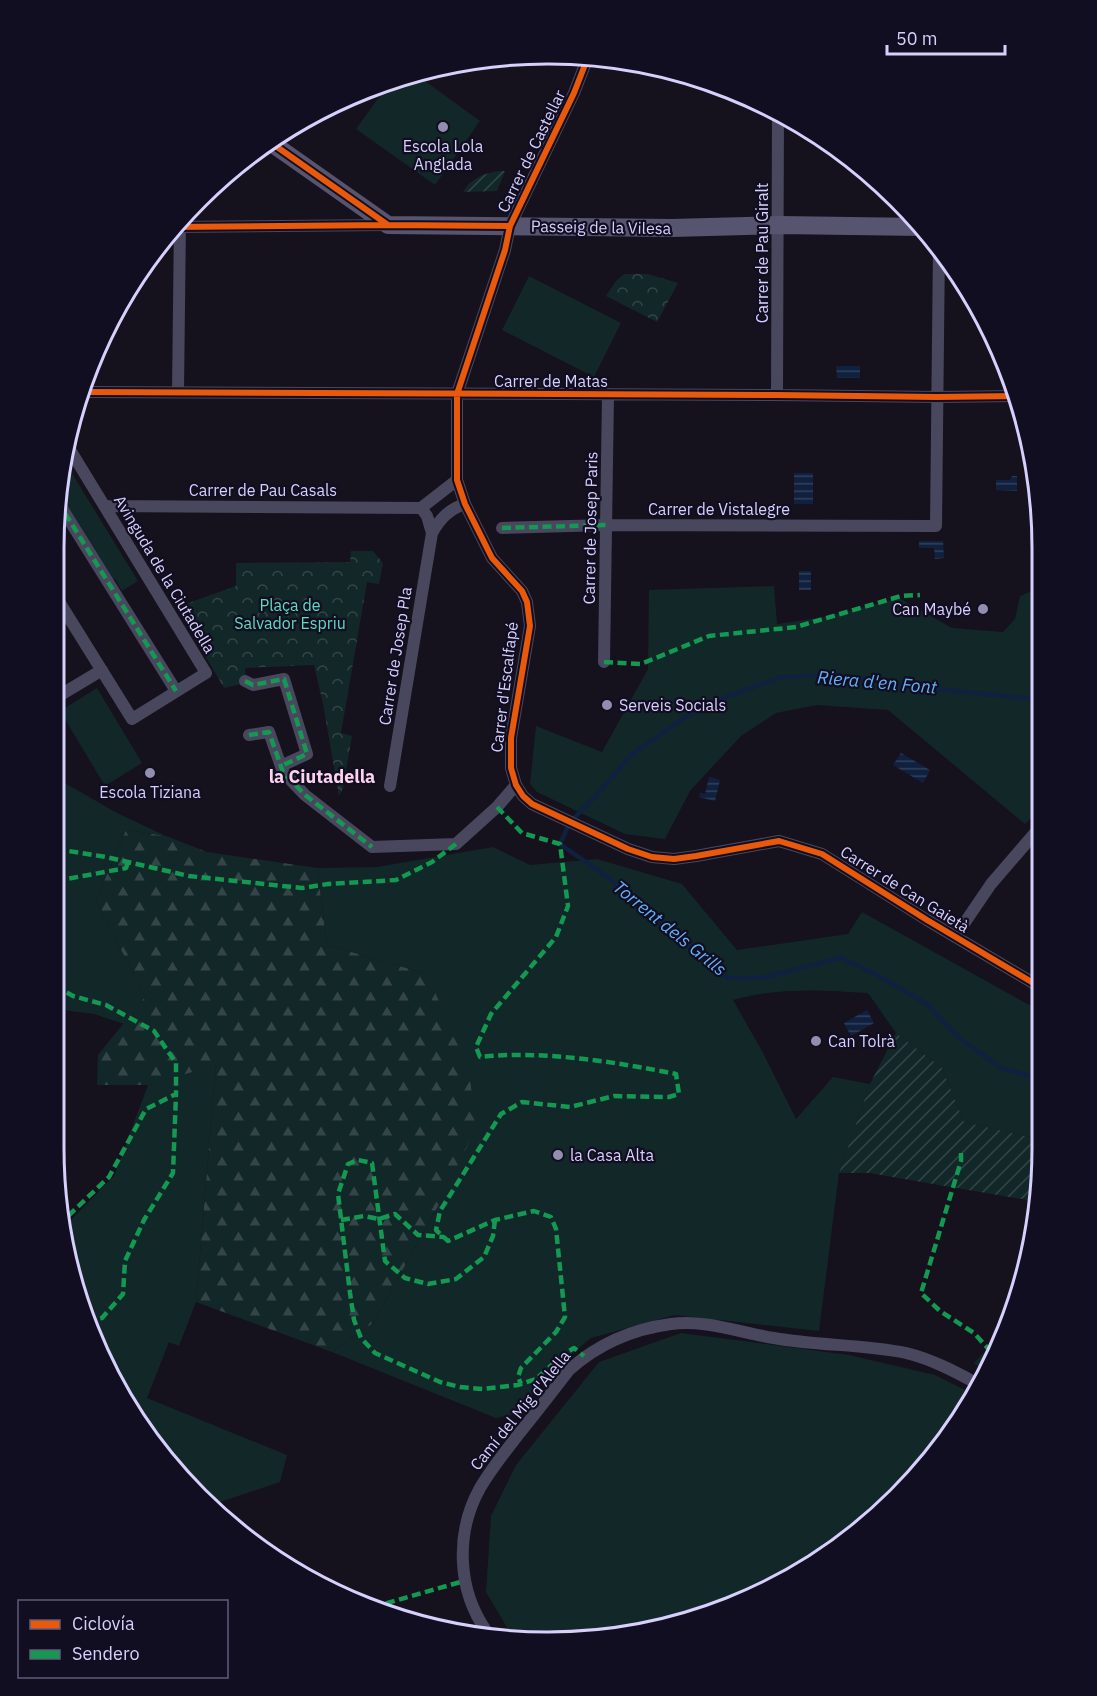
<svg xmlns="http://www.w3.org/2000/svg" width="1097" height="1696" viewBox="0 0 1097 1696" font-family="'IBM Plex Sans',sans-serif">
<defs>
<pattern id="forest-firs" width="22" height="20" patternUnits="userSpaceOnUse" patternTransform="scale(1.5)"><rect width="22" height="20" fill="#122728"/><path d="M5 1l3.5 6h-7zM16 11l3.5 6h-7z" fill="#344548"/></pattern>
<pattern id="park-crowns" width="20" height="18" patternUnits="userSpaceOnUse" patternTransform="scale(1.5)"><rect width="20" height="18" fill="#122728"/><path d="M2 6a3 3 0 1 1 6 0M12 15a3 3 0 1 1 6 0" fill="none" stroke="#344548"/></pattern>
<pattern id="garden-furrows" width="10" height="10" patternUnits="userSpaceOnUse" patternTransform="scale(1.5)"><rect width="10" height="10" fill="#122728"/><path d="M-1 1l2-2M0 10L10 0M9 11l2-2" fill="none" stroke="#344548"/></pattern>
<pattern id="water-rules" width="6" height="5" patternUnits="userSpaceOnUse" patternTransform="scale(1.5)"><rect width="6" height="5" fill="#102140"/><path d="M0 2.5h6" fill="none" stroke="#32405c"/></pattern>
</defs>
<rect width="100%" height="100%" fill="#15121d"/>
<!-- grass -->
<path fill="#122728" d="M414,73L480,121L435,185L356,129L389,83Z
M529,276L621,323L594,377L502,330Z
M65,462L138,581L122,591L115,579L112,580L58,494V484Z
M774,586L777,624L824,617L899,598L952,628L1003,632L1015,619L1020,596L1042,587L1041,808L1025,824L888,710L817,705L776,713L741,736L690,791L665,839L625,834L537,792L530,784L536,726L602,752L648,669L649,590Z
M97,688L142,763L105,786L60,711Z
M56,778L117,813L166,836L126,830L96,900L145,997L124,1024L94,1014L55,1009Z
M493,847L530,865L597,859L682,884L737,950L848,934L862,912L1040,1011L1039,1144L1034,1138L964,1122L942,1068L896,1033L868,993C821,990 780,987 733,1000L762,1051L796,1119L833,1077L870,1084L839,1173L819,1331L675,1315L591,1338L563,1361L515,1414L496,1418L332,1352L373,1323L437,1208L427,974L327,945L317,868L377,867Z
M216,1064L196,1302L179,1346L169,1342L147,1398L287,1455L280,1482L214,1504L138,1423L80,1306L67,1224L114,1176L148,1085Z
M1008,1327L1005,1337L984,1371L974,1363Z
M681,1333L849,1355L935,1375L971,1393L921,1473L823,1559L677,1625L548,1642L512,1636L486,1592L491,1516L516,1465L599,1362Z"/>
<!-- forest -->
<path fill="url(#forest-firs)" d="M126,830L166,836L207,852L317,868L327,945L427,974L469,1070L476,1128L437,1208L373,1323L332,1352L196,1302L216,1065L148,1085H97L98,1055L145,997L96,900Z"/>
<!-- park -->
<path fill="url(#park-crowns)" d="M624,274H648L678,283L657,322L606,296L616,281Z
M351,551H373L383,563L379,584L367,582L341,733L352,736L343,788L339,796L323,704L314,665L245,668L246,683L224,688L177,607L236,586V563L350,562Z"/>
<!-- garden -->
<path fill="url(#garden-furrows)" d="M499,171H505L497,191L463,192C470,179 484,173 499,171Z
M896,1033L942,1068L964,1122L1034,1138L1039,1144V1202L869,1173H839L870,1084Z"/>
<!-- water -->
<path fill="url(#water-rules)" d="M836,366H860V378H837Z
M794,473H813V504H794Z
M1012,476H1017V491L996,490V480H1010Z
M919,541H943L944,558L935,559L934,548H919Z
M799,571H811V590H799Z
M901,753L930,770L923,783L893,765Z
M709,777L720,780L715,801L699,797L700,793L705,794Z
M867,1010L874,1023L851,1036L844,1023Z"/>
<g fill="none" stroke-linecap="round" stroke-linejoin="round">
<!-- stream -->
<path stroke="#102140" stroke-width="4.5" d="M1039,1079L1001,1068L958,1037L928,1005L877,975L841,958L762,978H727L682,942L609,878L560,844L570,822L595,797L631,755L701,706L781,677L838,675L927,688L1041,700"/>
<!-- street -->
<path stroke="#49475d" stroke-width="12" d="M588,57L574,93L510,226L505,250L457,394V480L465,504L492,558L522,591L527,602L530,626L511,738V768L516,785L523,796L532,804L628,849L652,857L674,859L696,856L779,841L822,854L927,920L1040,987
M174,227L387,225
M86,392L777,395L937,397L1017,396
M178,392L180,220
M777,395L778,112
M58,502L176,691
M105,506L421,508
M421,508L457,480
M421,508L427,516L432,533
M502,528L606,525L936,526L939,245
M58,600L132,719L206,673L69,448
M604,662L608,394
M245,681L253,685L284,679L307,754L281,766
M57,697L102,670
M249,735L269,732L283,772L305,795L372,847L456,844L497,807L516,785
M390,786L432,533C440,519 449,509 465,504
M955,937L991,884L1041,826
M487,1632C457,1590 455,1533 480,1488C491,1469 505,1452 518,1435C535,1414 552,1392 569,1370C598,1344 633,1329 671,1324C705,1319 741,1333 774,1338C818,1346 863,1344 906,1353C931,1359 954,1371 976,1383"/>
<!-- secondary -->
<path stroke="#56546f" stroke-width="18" d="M270,142L388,225L672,228L779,225L922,227"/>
<!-- quiet -->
<path stroke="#139951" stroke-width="4.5" stroke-dasharray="9 4.5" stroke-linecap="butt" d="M58,502L176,691
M502,528L606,525
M604,662L641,664L709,636L796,627L901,596L920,595
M245,681L253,685L284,679L307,754L281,766
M249,735L269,732L283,772L305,795L372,847
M497,807L522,833L560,844L568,906L556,937L491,1014L476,1047L480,1057C541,1050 616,1062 676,1074L679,1094L669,1097L614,1096L570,1107L522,1102L501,1114L440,1211L436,1230L448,1241L495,1220L534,1211L551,1217L556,1229L565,1317L556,1332L521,1368L518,1377L521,1384
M56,849L106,857L189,876L302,888L328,884L396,880L432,862L456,844
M56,881L126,868L128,862
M55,986L73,996L106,1005L154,1031L176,1063V1094L146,1109L109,1177L66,1218
M961,1153V1161L921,1293L940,1311L974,1333L994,1355
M341,1220L364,1216L379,1219L395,1214L418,1235L444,1237
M495,1220L493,1236L484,1257L456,1279L428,1284L405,1278L385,1261L372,1163L358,1160L348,1164L338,1194L350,1293L354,1320L361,1338L375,1353L440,1382L460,1387L483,1389L518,1385L536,1379L564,1354L574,1348L584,1356
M87,1321L102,1318L123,1294L125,1261L144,1220L173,1173L176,1094
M373,1607L464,1581"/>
<defs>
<path id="cycleway" d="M588,57L574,93L510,226L505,250L457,394V480L465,504L492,558L522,591L527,602L530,626L511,738V768L516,785L523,796L532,804L628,849L652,857L674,859L696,856L779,841L822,854L927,920L1040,987
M270,142L388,225L510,226
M174,227L388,225
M86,392L777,395L937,397L1017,396"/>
</defs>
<!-- cycleway casing -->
<use href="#cycleway" stroke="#120e21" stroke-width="10"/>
<!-- cycleway -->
<use href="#cycleway" stroke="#e8590c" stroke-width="6"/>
</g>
<!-- markers -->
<g fill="#928eaf" stroke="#120e21" stroke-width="2">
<circle cx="443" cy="127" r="6"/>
<circle cx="983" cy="609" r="6"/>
<circle cx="607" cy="705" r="6"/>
<circle cx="150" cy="773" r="6"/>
<circle cx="816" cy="1041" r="6"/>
<circle cx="558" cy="1155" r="6"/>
</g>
<g text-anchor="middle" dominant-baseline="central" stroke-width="4.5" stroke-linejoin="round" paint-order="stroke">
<!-- poi labels -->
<g font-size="16" fill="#d6d0fd" stroke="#120e21" text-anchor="start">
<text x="443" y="146" text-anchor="middle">Escola Lola<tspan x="443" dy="18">Anglada</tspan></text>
<text x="971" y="609" text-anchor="end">Can Maybé</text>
<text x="619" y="705">Serveis Socials</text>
<text x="150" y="792" text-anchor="middle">Escola Tiziana</text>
<text x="828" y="1041">Can Tolrà</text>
<text x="570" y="1155">la Casa Alta</text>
</g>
<!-- street labels -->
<g font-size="16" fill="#d6d0fd" stroke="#120e21">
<text transform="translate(531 151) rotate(-64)">Carrer de Castellar</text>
<text transform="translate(601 227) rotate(1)">Passeig de la Vilesa</text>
<text transform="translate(762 253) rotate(-90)">Carrer de Pau Giralt</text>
<text x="551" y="381">Carrer de Matas</text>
<text x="263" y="490">Carrer de Pau Casals</text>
<text x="719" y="509">Carrer de Vistalegre</text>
<text transform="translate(590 528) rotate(-89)">Carrer de Josep Paris</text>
<text transform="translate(165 574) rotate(59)">Avinguda de la Ciutadella</text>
<text transform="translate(395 656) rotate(-81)">Carrer de Josep Pla</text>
<text transform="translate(504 687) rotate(-83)">Carrer d'Escalfapé</text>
<text transform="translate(905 889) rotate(32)">Carrer de Can Gaietà</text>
<text transform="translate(520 1410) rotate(-51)">Camí del Mig d'Alella</text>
</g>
<!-- park labels -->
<g font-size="16" fill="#60d9bd" stroke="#120e21">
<text x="290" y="605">Plaça de<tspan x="290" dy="18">Salvador Espriu</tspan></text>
</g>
<!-- water labels -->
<g font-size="18" font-style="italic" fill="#63b0f8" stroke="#120e21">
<text transform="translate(877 682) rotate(5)">Riera d'en Font</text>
<text transform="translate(670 928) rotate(39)">Torrent dels Grills</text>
</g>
<!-- neighbourhood labels -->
<g font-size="18" font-weight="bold" fill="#fdd2ec" stroke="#120e21">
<text x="322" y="776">la Ciutadella</text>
</g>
</g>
<!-- crop -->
<path d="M0 0H1097V1696H0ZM548 64H548A484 484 0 0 1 1032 548V1148A484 484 0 0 1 548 1632H548A484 484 0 0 1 64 1148V548A484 484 0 0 1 548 64Z" fill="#120e21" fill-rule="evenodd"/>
<path fill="none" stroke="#d6d0fd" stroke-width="3" d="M548 64H548A484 484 0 0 1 1032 548V1148A484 484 0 0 1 548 1632H548A484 484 0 0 1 64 1148V548A484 484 0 0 1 548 64Z"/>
<!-- legend -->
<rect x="18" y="1600" width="210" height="78" fill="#120e21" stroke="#605c79" stroke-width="1.5"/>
<rect x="30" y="1620" width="30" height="9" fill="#e8590c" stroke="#605c79" stroke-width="1.5"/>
<text x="72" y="1630" font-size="18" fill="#d6d0fd">Ciclovía</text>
<rect x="30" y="1650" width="30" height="9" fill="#139951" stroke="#605c79" stroke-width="1.5"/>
<text x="72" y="1660" font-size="18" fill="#d6d0fd">Sendero</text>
<!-- scale -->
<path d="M887 45v9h118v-9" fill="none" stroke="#d6d0fd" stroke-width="3"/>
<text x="896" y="45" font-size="18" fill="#d6d0fd" stroke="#120e21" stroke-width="4.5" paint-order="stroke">50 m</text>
</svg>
